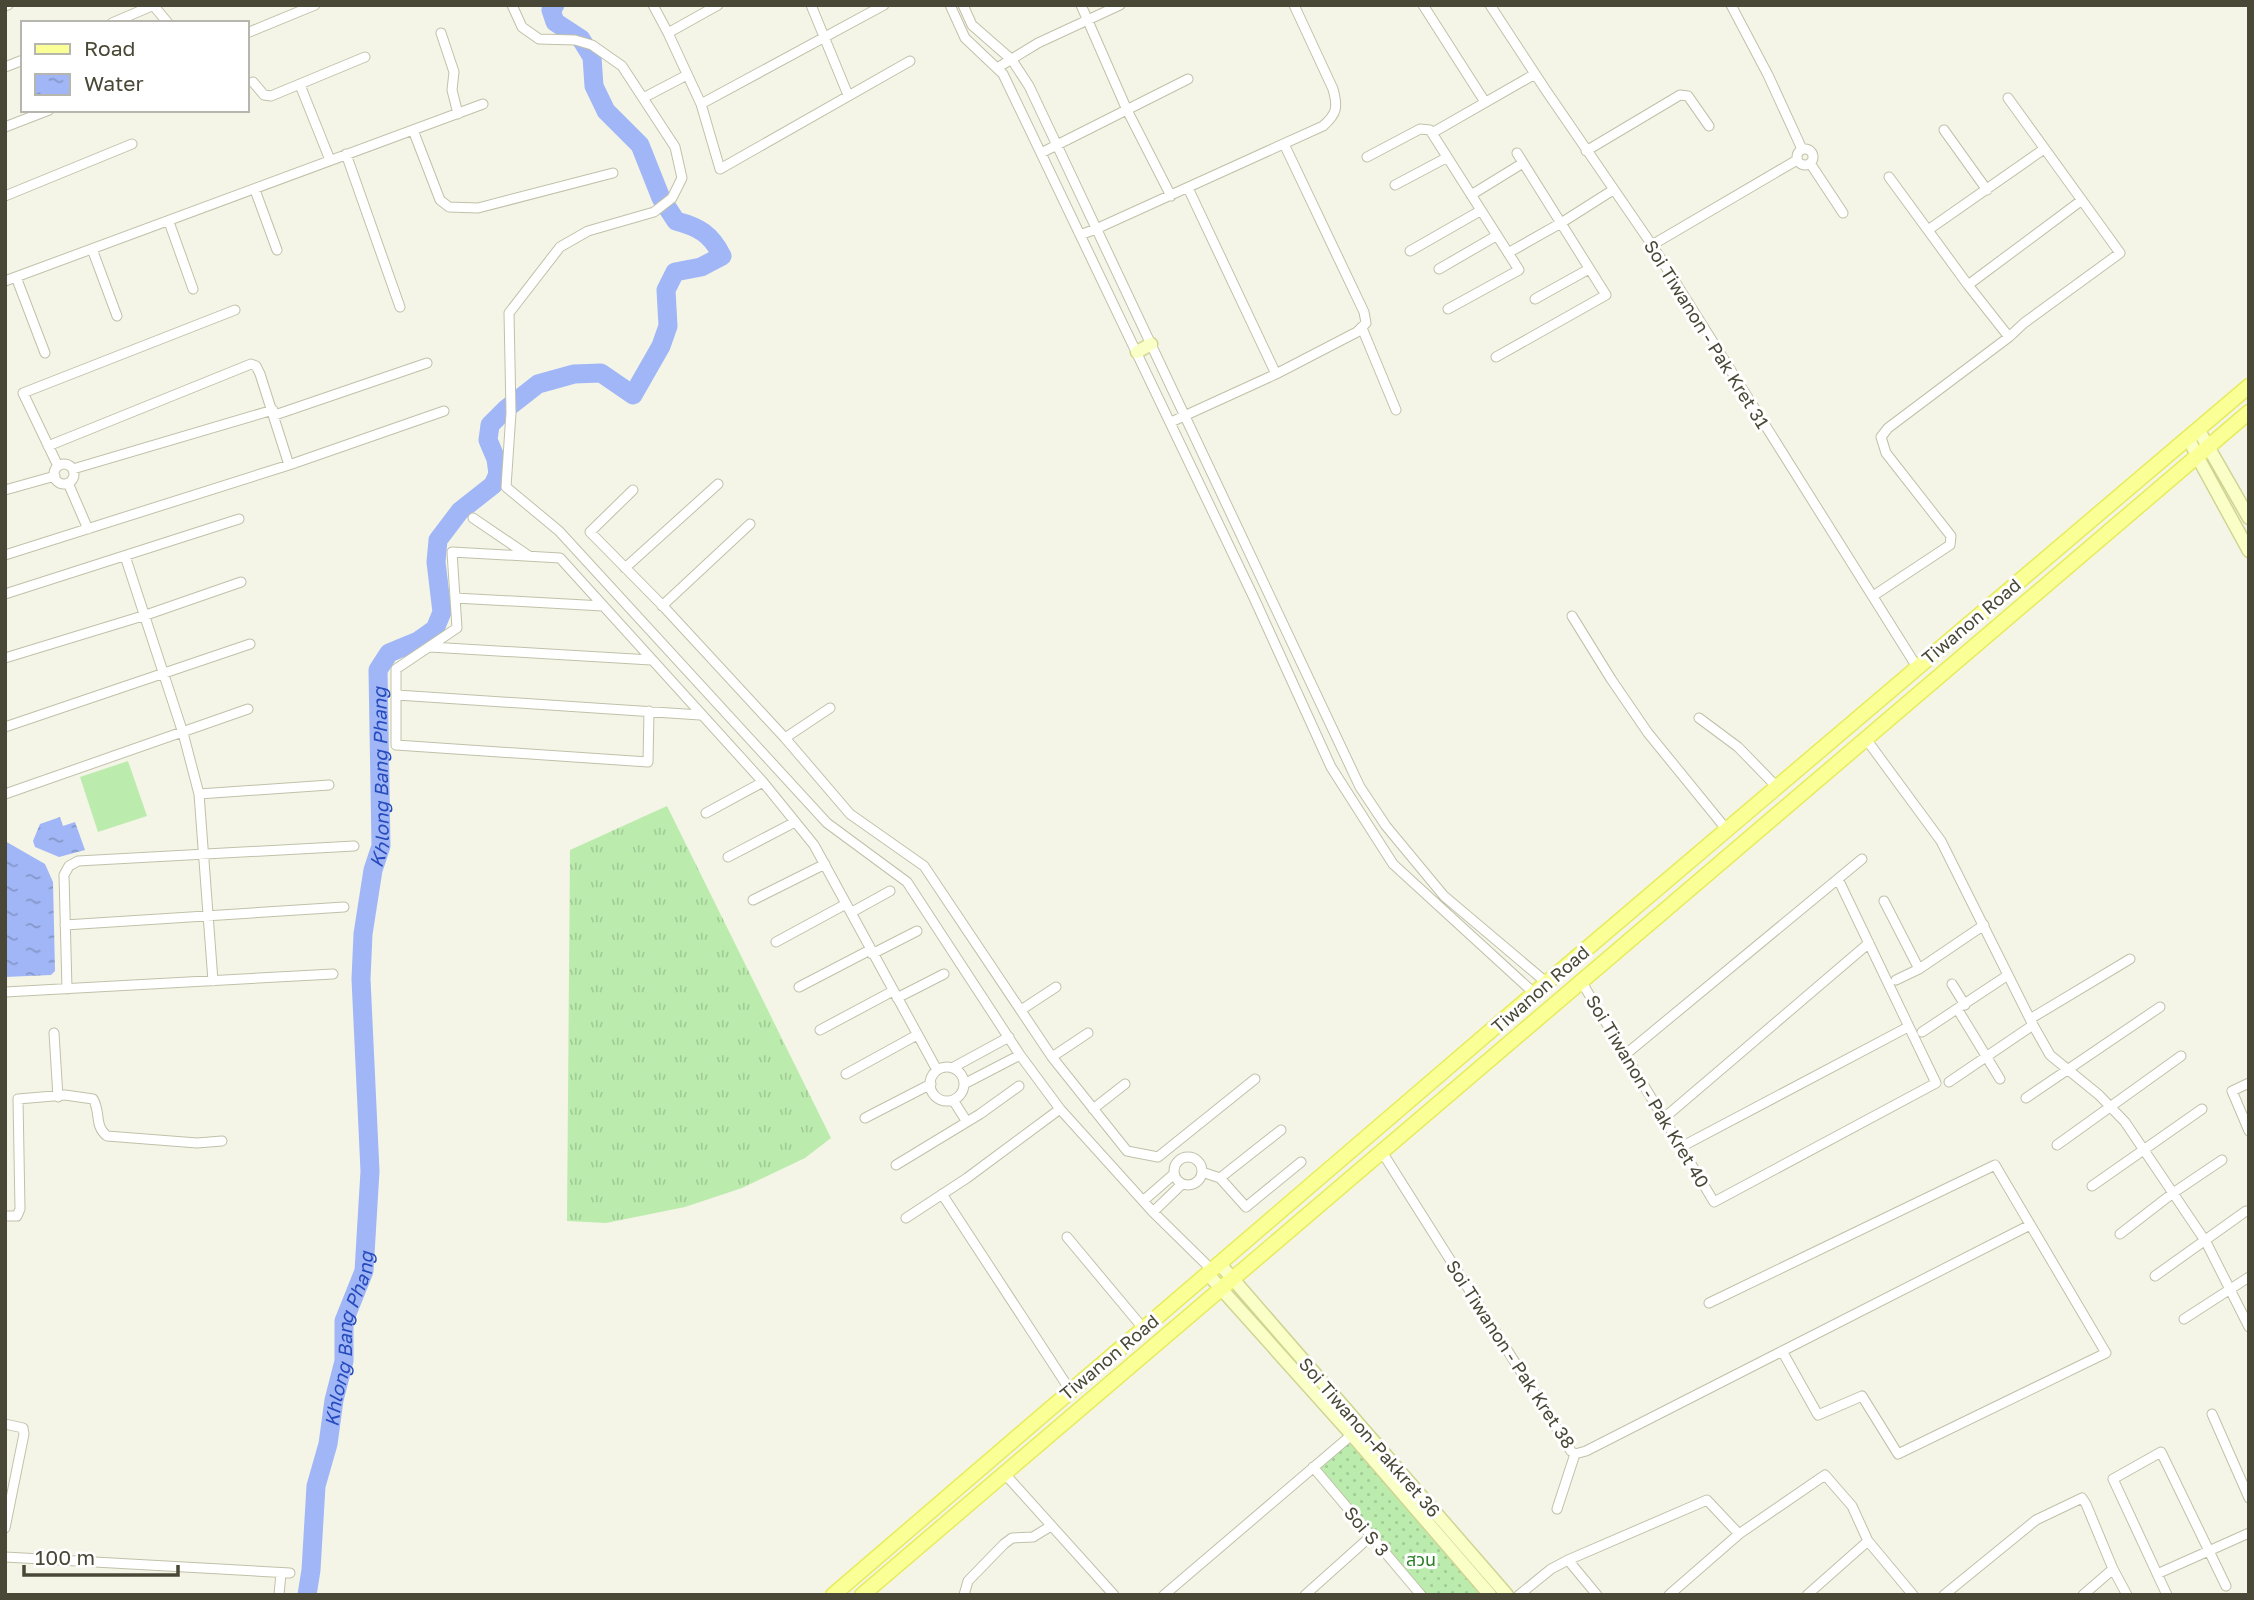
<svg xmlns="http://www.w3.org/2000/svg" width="2254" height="1600" viewBox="0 0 2254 1600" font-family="'Golos Text','Noto Sans Thai',sans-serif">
<defs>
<pattern id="grass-tufts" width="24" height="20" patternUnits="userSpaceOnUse" patternTransform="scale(1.75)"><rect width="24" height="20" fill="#bbecad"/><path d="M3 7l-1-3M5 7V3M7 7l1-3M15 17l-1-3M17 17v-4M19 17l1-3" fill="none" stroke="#a2cc95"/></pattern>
<pattern id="garden-dots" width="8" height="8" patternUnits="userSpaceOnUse" patternTransform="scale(1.75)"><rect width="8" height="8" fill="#bbecad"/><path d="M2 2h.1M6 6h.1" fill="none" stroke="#a2cc95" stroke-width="1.8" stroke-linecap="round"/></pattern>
<pattern id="water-ripples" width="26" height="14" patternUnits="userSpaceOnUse" patternTransform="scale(1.75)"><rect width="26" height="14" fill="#a0b6f6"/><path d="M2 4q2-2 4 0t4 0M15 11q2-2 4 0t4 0" fill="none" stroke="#8496c8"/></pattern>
</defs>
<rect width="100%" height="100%" fill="#f4f5e7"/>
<!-- grass -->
<path fill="url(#grass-tufts)" d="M667,806L831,1138L805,1158L742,1188L685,1207L606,1223L567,1221L570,850Z"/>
<!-- garden -->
<path fill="url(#garden-dots)" d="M1348,1439L1483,1595H1422L1313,1467Z"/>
<!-- pitch -->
<path fill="#bbecad" d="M128,761L147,816L98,832L80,777Z"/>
<!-- water -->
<path fill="url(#water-ripples)" d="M60,817L63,826L75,822L85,850L59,857L35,847L33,841L40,824Z
M5,841L45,864L53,882L55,971L51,975L5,977Z"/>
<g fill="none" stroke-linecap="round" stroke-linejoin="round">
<!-- river -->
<path stroke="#a0b6f6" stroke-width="19" id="s1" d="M307,1595L311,1570L316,1486L328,1444L334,1400L344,1361V1321L364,1271L370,1171L361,979L363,934L373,870L381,846L378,670L389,653L418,641L435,629L442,612L436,562L438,540L460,511L493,485L498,474L496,459L488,440L490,425L506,409L538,384L574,374L601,373L633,395L661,346L668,326L666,290L675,272L701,267L722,256C711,234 699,227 676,221L661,198L640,145L606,111L594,86L592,57L581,39L555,22L551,10L555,5"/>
<defs>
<path id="street" d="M153,5L168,23
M512,5L522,27L539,39L575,40L592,45L622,66L675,147L682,178L672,198L654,212L588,231L560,247L509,313L511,413L506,487L559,531L827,823L907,882L1020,1055L1060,1109L1153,1212L1211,1269
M653,5L668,33
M718,5L668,33L701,104L720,169L910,61
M811,5L848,95
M950,5L965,38L1003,74L1254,598L1331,767L1393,864L1535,994
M963,5L972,25L1012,60L1029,86L1360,787L1386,826L1444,896L1547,983
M1081,5L1127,110L1171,196
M1423,5L1485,102
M1490,5L1545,89L1652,245L1917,667
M1731,5L1768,75L1802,149
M5,6L8,5
M112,23L154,5
M247,33L315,5
M441,33L454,72L452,90L458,114
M5,67L23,60
M997,68L1038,43L1120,5
M253,82L264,95L271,96L365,57
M300,85L330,160
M643,98L687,75
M701,104L884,5
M5,127L49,110
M413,130L440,200L449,207L478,208L613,173
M1944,130L1987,190
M1432,133L1535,74
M1797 157a8 8 0 1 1 16 0a8 8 0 1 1-16 0Z
M1586,151L1680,95L1688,96L1709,126
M1041,153L1188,79
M346,154L400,307
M1367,157L1420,129L1430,130L1519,270L1448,309
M1810,163L1843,213
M1889,177L1968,285L2009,337
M1395,185L1446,158
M1188,188L1276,374
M255,190L277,250
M1471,195L1523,163
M5,196L132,144
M169,222L193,289
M1928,230L2044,149
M1080,235L1096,229L1323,126C1337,114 1338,107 1333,89L1294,5
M1652,245L1797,160
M92,249L117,316
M1410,251L1480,211
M1508,253L1561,223L1613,190
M1439,269L1496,236
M16,277L45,353
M5,281L483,104
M1968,285L2082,200
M1535,299L1589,269
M1362,328L1396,410
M1496,357L1606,295L1517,153
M275,415L427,363
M1171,422L1276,374L1357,332L1366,323L1364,312L1284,144
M48,446L251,364L256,366L260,374L289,465
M54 474a10 10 0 1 1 20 0a10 10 0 1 1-20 0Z
M58,466L23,393L235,310
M73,469L273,410
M68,483L88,529
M5,490L55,476
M633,490L590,532L663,606L785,738L850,814L924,866L1052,1057L1127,1151L1158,1157L1255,1079
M473,518L529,556
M5,555L289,465L444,411
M125,556L183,733L199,794L213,981
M625,568L718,484
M5,594L239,519
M1873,596L1950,545L1951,536L1886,453L1881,437L1888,428L2009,337L2024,323L2120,253L2008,98
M455,598L603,606
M662,606L750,524
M1572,616L1611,679L1648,733L1727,830
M430,647L651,660
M5,658L146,615L241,582
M397,695L700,715
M649,711L648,762L396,745V669L457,628L452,552L560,558L763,782L814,845L937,1070
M1699,718L1738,747L1777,787
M5,727L250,644
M785,738L830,708
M1866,739L1941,841L2033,1025L2050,1055L2099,1095L2125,1122L2206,1242L2249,1327
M5,794L248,709
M199,794L329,785
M706,813L763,782
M728,857L795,822
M753,900L825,864
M1884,901L1919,969
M852,912L890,891
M65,925L344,907
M776,942L846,904
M872,954L917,931
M1896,980L1919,969L1984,925
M1581,981L1714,1202L1936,1083L1838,879
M1952,984L1965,1005
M799,987L870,950
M67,989L64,875L69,866L78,861L354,846
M5,992L333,974
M897,998L944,974
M1021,1010L1056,987
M1958,1010L2000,1079
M2030,1019L2130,959
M820,1030L893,991
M1922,1032L2008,975
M54,1033L58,1097
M1626,1054L1862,859
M1052,1057L1088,1033
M930 1084a17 17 0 1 1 34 0a17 17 0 1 1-34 0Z
M952,1068L1009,1037
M846,1074L917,1035
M1949,1082L2033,1025
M2249,1083L2232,1091L2249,1131
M964,1084L1020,1055
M2026,1098L2160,1007
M953,1100L967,1122
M1093,1109L1125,1084
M865,1118L931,1084
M1664,1118L1869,943
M2057,1145L2181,1056
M1681,1147L1908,1027
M1382,1152L1571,1451L1575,1454L1586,1451L2030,1225
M1174 1171a14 14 0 1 1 28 0a14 14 0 1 1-28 0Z
M896,1165L980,1114L1019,1086
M1202,1172L1220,1178L1246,1207L1301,1162
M1220,1178L1281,1130
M2092,1186L2202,1109
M942,1194L1070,1390
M1143,1201L1174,1174
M1153,1212L1182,1184
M5,1216H17L20,1209L18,1099L65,1095L93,1099C101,1112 94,1126 107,1136L197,1143L222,1141
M906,1218L967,1178L1060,1109
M2120,1234L2173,1193L2222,1160
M1067,1237L1143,1328
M2155,1276L2246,1211
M1709,1303L1995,1165L2106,1353L1898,1454L1862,1396L1818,1415L1782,1351
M2184,1319L2249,1277
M2212,1414L2249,1498
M5,1424L23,1428L24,1434L5,1528
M1313,1467L1421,1595
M1004,1473L1114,1595
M1557,1509L1575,1454
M5,1557L290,1573
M1568,1560L1597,1595
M2157,1574L2249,1533
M279,1595L281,1573
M964,1595L968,1581L1004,1544L1012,1538L1033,1537L1051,1526
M1164,1595L1355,1432
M1305,1595L1371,1536
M1519,1595L1551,1569L1568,1560L1707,1500L1739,1534
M1669,1595L1739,1534L1825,1475L1852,1506L1868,1541L1913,1595
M1807,1595L1868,1541
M1944,1595L2036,1520L2082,1498L2086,1504L2113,1569L2127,1595
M2083,1595L2113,1569
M2167,1595L2113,1479L2161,1452L2226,1586"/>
<path id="secondary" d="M1137,352L1151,344
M2198,429L2249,518
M2188,437L2197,456L2249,551
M1219,1263L1507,1595
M1207,1273L1352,1435L1490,1595"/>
<path id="primary" d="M833,1595L1551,979L2249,386
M862,1595L2249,412"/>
</defs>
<!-- street casing -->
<use href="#street" stroke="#c1c1a9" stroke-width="11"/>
<!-- secondary casing -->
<use href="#secondary" stroke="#d0d492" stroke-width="15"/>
<!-- primary casing -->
<use href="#primary" stroke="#e7ec5e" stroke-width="17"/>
<!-- street -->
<use href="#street" stroke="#fff" stroke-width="9"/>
<!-- secondary -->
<use href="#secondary" stroke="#faffc7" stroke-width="12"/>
<!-- primary -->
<use href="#primary" stroke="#faff96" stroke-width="14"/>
</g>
<g text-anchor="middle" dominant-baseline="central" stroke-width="6" stroke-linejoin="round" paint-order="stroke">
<!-- street labels -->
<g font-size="18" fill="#494836" stroke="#fff">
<text transform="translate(1707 334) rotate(58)">Soi Tiwanon - Pak Kret 31</text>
<text transform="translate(1971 621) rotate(-40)">Tiwanon Road</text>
<text transform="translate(1540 989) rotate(-41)">Tiwanon Road</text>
<text transform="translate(1648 1091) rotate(59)">Soi Tiwanon - Pak Kret 40</text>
<text transform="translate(1511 1354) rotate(57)">Soi Tiwanon - Pak Kret 38</text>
<text transform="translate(1109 1357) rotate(-40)">Tiwanon Road</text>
<text transform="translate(1370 1437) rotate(49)">Soi Tiwanon-Pakkret 36</text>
<text transform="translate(1367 1531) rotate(50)">Soi S 3</text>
</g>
<!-- park labels -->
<g font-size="18" fill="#287f24" stroke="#fff">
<text x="1421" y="1559">สวน</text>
</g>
<!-- water labels -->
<g font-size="19" font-style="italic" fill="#264bbd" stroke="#fff">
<text stroke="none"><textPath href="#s1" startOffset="828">Khlong Bang Phang</textPath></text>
<text stroke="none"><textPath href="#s1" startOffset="261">Khlong Bang Phang</textPath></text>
</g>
</g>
<!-- border -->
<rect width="2254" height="1600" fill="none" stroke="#494836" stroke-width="14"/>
<!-- legend -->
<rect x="21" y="21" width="228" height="91" fill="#ffffff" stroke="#b6b6af" stroke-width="2"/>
<rect x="35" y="44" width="35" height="10" fill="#faff96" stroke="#b6b6af" stroke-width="2"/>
<text x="84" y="56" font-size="21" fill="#494836">Road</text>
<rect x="35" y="74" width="35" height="21" fill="url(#water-ripples)" stroke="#b6b6af" stroke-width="2"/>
<text x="84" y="91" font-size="21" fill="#494836">Water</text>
<!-- scale -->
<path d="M24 1565v10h154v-10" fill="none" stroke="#494836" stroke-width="3.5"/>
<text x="35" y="1565" font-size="21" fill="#494836" stroke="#ffffff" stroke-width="5" paint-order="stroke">100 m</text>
</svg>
